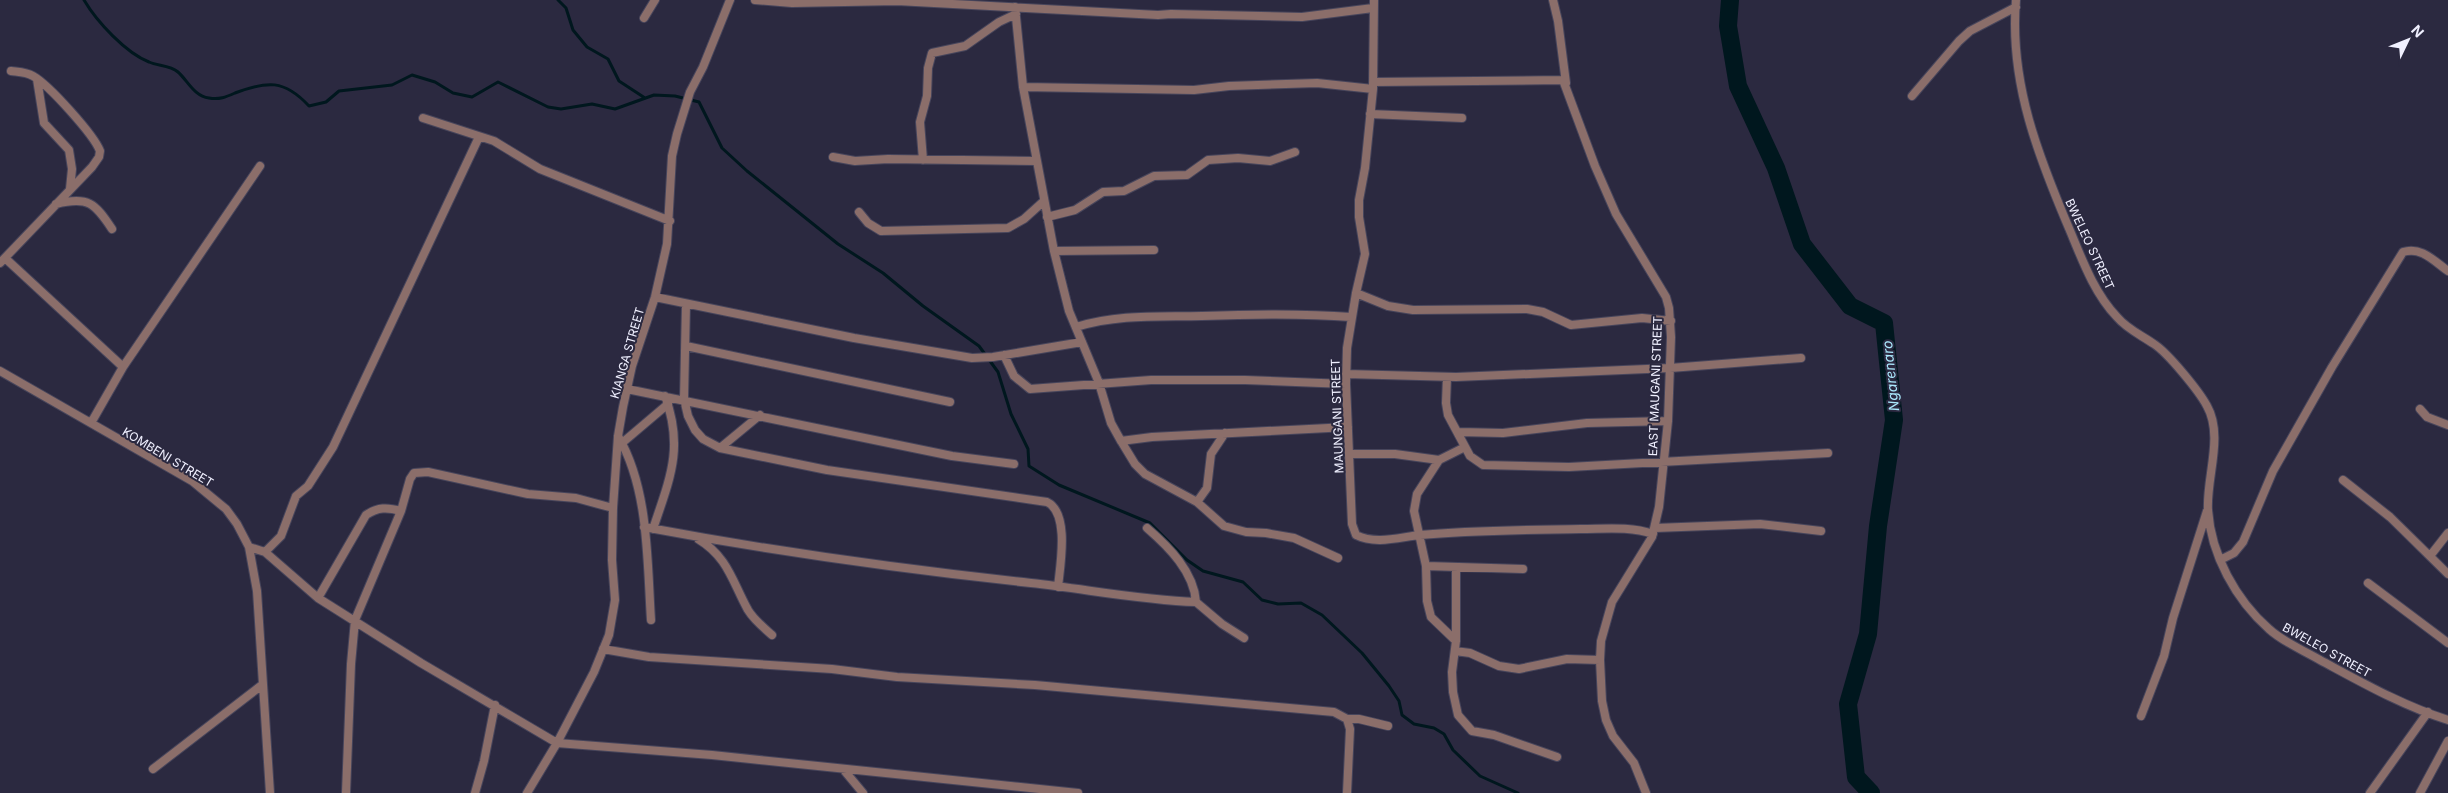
<svg xmlns="http://www.w3.org/2000/svg" width="2448" height="793" viewBox="0 0 2448 793" font-family="Inter,sans-serif">
<rect width="100%" height="100%" fill="#2b2940"/>
<g fill="none" stroke-linecap="round" stroke-linejoin="round">
<!-- stream -->
<path stroke="#00171e" stroke-width="3" d="M84,0C97,22 126,53 149,62C158,66 170,65 178,72C188,81 194,96 209,98C219,100 226,97 235,93C267,81 284,79 309,106L326,102L339,91L392,85L412,75L435,82L453,93L472,97L498,82L548,107L561,109L592,104L615,109L654,95L675,96L699,102L722,148L747,171L838,244L883,273L923,306L979,346L998,372L1011,414L1028,449L1029,466L1059,485L1150,523L1187,560L1203,571L1243,582L1262,600L1278,604L1301,603L1322,615L1362,653L1389,686L1399,701L1402,715L1414,724L1434,728L1444,734L1453,750L1480,776L1518,793
M558,0L566,8L573,30L587,47L608,59L619,81L645,98"/>
<!-- river -->
<path stroke="#00171e" stroke-width="18" d="M1730,0L1728,26L1738,86L1776,168L1802,244L1850,306L1884,323L1894,420L1878,526L1868,634L1848,704L1856,777L1871,793"/>
<defs>
<path id="minor" d="M755,0L792,3L897,1L1158,15L1171,14L1302,17L1373,8
M1374,0L1373,89L1365,168L1359,200V217L1365,254L1356,293L1347,348L1346,384L1352,524L1356,535C1376,545 1400,537 1420,535C1473,530 1527,530 1581,529C1604,529 1630,526 1653,534
M1553,0L1558,21L1566,83
M2016,0C2009,83 2039,158 2071,233C2083,262 2095,294 2117,317C2127,329 2141,335 2154,344C2168,353 2199,391 2207,406C2224,436 2206,478 2208,510C2211,555 2236,600 2269,629C2283,642 2303,650 2320,660C2361,682 2403,706 2448,720
M1015,7L1023,87L1054,251L1069,311L1099,383L1111,423L1121,441L1135,464L1145,474L1197,502L1224,526L1246,532L1266,533L1294,538L1338,558
M644,18L655,0
M37,79L44,123L69,150L72,169L70,189
M1373,82L1563,80L1595,166L1616,214L1666,297L1669,308L1671,337L1668,421L1659,507L1652,537L1612,602L1601,641L1600,660L1602,701L1606,720L1613,736L1634,763L1646,793
M1023,87L1194,90L1229,86L1317,83L1373,89
M1912,96L1959,41L1970,31L2016,7
M1370,114L1462,118
M423,118L494,141L540,169L670,221
M833,157L855,161L888,159L1036,161
M923,160L920,122L927,96L928,68L932,53L965,46L999,22L1016,14
M56,204C88,196 95,203 112,229
M859,212L868,223L881,231L1008,228L1024,219L1044,201
M1047,217L1075,210L1103,192L1124,191L1154,176L1187,175L1208,160L1238,158L1270,161L1295,152
M1054,251L1154,250
M5,258L123,367
M0,263L92,167L99,157L100,151C94,135 49,85 33,76C26,72 18,72 11,71
M1356,293L1388,306L1413,310L1527,309L1543,312L1571,325L1642,318L1671,321
M655,297L854,338L972,358L993,357L1082,342
M686,304L684,399L688,416L695,430L703,439L720,448L827,470L1047,502C1070,513 1060,566 1058,587
M1076,327C1119,314 1157,317 1202,316C1252,314 1301,313 1351,317
M686,346L950,402
M1004,355L1014,376L1030,389L1151,380H1245L1346,384
M0,371L192,481L226,509L237,524L249,547L257,591L270,793
M1346,374L1456,377L1670,368L1801,358
M1447,377L1446,403L1448,415L1470,456L1483,465L1569,467L1828,453
M627,389L952,456L1014,464
M2420,409L2427,417L2448,425
M91,423L123,367L260,166
M1459,432L1503,433L1587,423L1668,421
M618,436C649,489 647,560 651,620
M1121,441L1152,437L1348,427
M622,443L668,404
M720,448L760,415
M1349,454H1395L1439,460L1465,447
M1439,460L1417,494L1414,511L1426,566L1427,601L1431,617L1456,641
M2343,480L2390,517L2448,574
M1197,502L1207,488L1211,454L1225,433
M644,527C772,551 901,569 1031,583C1086,589 1140,600 1196,602
M1147,528C1169,547 1194,572 1196,602L1222,624L1244,638
M1655,528L1760,524L1821,531
M653,529C670,478 684,448 665,396
M698,539C728,557 732,581 748,610C754,620 763,627 772,635
M249,547L265,552L318,598L421,663L557,743L712,755L1078,793
M265,552L281,536L296,496L308,486L333,447L479,137
M2430,556L2448,533
M2220,560L2234,553L2243,542L2273,471L2332,367L2403,252C2421,246 2434,261 2448,271
M1426,566L1523,569
M1456,567V641L1452,672L1453,692L1458,715L1472,731L1494,735L1557,757
M2368,583L2448,643
M318,598L366,515C378,507 387,507 401,511
M603,649L649,657L832,669L897,677L1035,685L1334,712L1347,719L1350,729L1347,793
M1455,651L1470,653L1499,666L1519,669L1567,659L1600,660
M2141,716L2164,656L2173,618L2207,511
M1347,719H1359L1388,726
M153,769L262,685
M843,769L863,793
M346,793L351,664L355,620L401,511L410,479L414,473L428,472L528,494L576,498L613,508
M475,793L484,761L495,705
M527,793L557,743L594,672L609,635L615,600L612,560L613,508L618,436L623,407L632,366L655,297L667,244L672,156L677,134L690,92L703,67L730,0
M2370,793L2428,712
M2420,793L2448,741"/>
</defs>
<!-- minor casing -->
<use href="#minor" stroke="#47455b" stroke-width="10"/>
<!-- minor -->
<use href="#minor" stroke="#8b6e6a" stroke-width="8"/>
</g>
<g text-anchor="middle" dominant-baseline="central" stroke-width="4" stroke-linejoin="round" paint-order="stroke">
<!-- street labels -->
<g font-size="12" fill="#f0f0ff" stroke="#2b2940">
<text transform="translate(2090 244) rotate(65)">BWELEO STREET</text>
<text transform="translate(627 353) rotate(-74)">KIANGA STREET</text>
<text transform="translate(1655 386) rotate(-88)">EAST MAUGANI STREET</text>
<text transform="translate(1337 416) rotate(-92)">MAUNGANI STREET</text>
<text transform="translate(168 457) rotate(31)">KOMBENI STREET</text>
<text transform="translate(2327 650) rotate(29)">BWELEO STREET</text>
</g>
<!-- water labels -->
<g font-size="14" font-style="italic" fill="#abe9fd" stroke="#2b2940">
<text transform="translate(1890 376) rotate(-96)">Ngarenaro</text>
</g>
</g>
<!-- north arrow -->
<g transform="translate(2408 40) rotate(47)" stroke="#2b2940" stroke-width="4" paint-order="stroke">
<path d="M0-4L9 19L0 12L-9 19Z" fill="#f0f0ff"/>
<text y="-8" font-size="14" font-weight="bold" text-anchor="middle" fill="#f0f0ff">N</text>
</g>
</svg>
